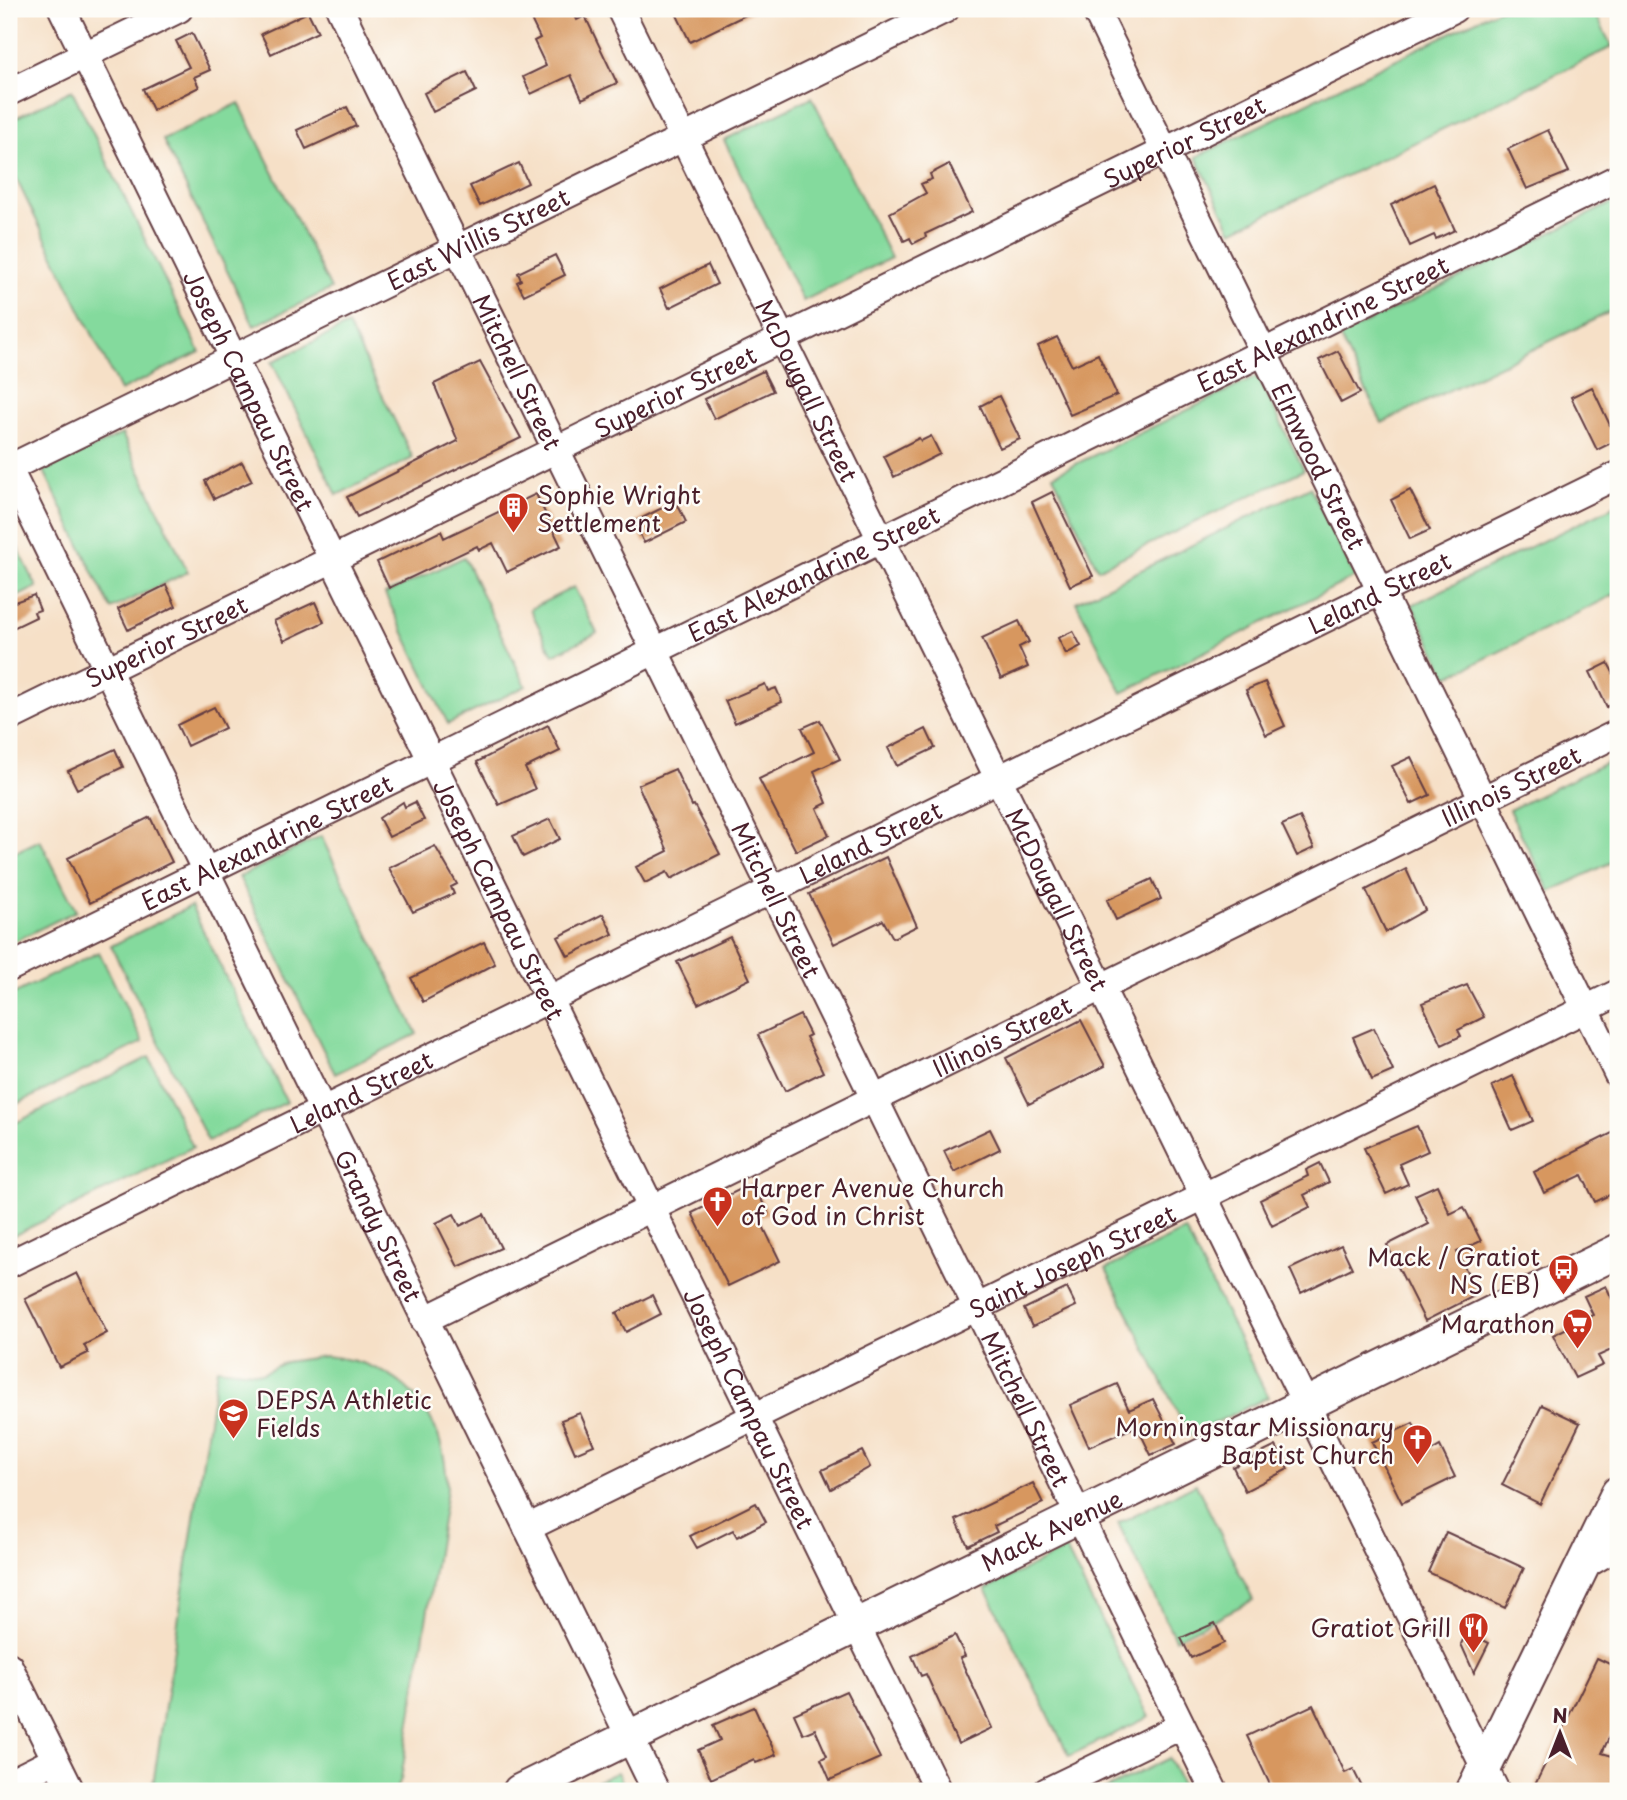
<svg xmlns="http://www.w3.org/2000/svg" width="1627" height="1800" viewBox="0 0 1627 1800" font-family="'Playpen Sans',sans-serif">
<rect width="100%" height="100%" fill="#fdfcf7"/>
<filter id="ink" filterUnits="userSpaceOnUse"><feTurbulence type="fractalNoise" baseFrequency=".0143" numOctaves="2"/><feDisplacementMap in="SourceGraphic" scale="14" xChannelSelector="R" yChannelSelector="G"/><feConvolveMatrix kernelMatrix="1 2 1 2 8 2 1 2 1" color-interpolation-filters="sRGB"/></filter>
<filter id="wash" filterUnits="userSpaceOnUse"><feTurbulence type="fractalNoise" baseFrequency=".00686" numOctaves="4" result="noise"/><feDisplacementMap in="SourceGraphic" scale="28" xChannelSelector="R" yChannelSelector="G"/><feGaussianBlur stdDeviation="1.57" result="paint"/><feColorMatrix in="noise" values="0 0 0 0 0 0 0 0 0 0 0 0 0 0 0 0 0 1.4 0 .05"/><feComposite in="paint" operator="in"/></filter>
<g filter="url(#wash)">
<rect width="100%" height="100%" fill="#f6e0c7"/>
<!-- green -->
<path fill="#84da9d" stroke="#677c64" stroke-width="2" d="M1499,9H1593L1612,47L1232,231L1196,157Z
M72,90L200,352L120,391L9,164V121Z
M812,97L891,258L803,301L724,140Z
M239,103L331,289L254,326L163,140Z
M1618,200V308L1382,423L1339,336Z
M348,325L413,458L337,495L272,362Z
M1258,376L1304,470L1098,569L1053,475Z
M122,434L188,572L111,609L44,471Z
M1310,487L1355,577L1122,693L1076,602Z
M1618,504V593L1448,677L1412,605Z
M9,530L37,587L9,601Z
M464,557L526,686L448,724L385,594Z
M574,587L597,633L553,655L530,609Z
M1618,757V859L1550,892L1509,810Z
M321,836L417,1034L335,1074L239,877Z
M40,840L76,911L9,944V855Z
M191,906L287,1102L208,1141L111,946Z
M99,952L143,1042L9,1108V996Z
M149,1057L193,1147L9,1238V1126Z
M1185,1230L1268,1397L1189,1436L1106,1269Z
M325,1356C403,1363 446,1412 447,1489L401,1779L396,1791H152L217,1368L262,1373L285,1362Z
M1196,1484L1253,1600L1175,1639L1118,1523Z
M1066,1549L1149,1717L1069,1756L986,1589Z
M1169,1758L1185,1791H1102Z
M617,1772L627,1791H577Z"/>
<g id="blocks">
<!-- building -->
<path fill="#d7975e" d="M526,9H572L577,20L585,16L617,83L582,99L571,75L531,94L523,77L546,66L534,41L540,38Z
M674,9H758L690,42Z
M308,12L318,32L271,54L261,34Z
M192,33L210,70L194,77L199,87L153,110L143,89L189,67L176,41Z
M467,72L476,91L433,112L424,93Z
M347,107L356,126L306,149L297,130Z
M1548,130L1569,172L1527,189L1508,149Z
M519,163L528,183L480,206L470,186Z
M949,164L972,212L925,234L926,237L913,244L910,238L904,241L890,213L926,193L921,184L932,179L930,174Z
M1434,184L1455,230L1436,239L1434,235L1410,246L1391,205Z
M555,255L565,275L524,295L517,282L521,280L518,273Z
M708,265L717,284L669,308L660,289Z
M1057,337L1072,366L1098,354L1117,395L1070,415L1038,346Z
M1338,351L1360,393L1341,403L1319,360Z
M480,362L521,438L357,517L347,497L458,441L434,384Z
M763,371L773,391L714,419L704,399Z
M1592,387L1617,440L1597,450L1571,397Z
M999,396L1020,439L1000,448L980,406Z
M931,436L940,454L894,477L884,456L919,438L921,441Z
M242,462L252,481L214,499L205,481Z
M1410,490L1430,530L1410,539L1391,500Z
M1052,492L1093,576L1070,586L1032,502Z
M536,494L561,546L507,572L493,543L479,550L477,546L389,588L377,562L441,531L444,538Z
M676,501L686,522L644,543L634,522Z
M166,585L176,606L128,630L118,609Z
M34,595L40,610L34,612L36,617L9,630V604Z
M315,602L324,622L284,641L274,621Z
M1019,621L1029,642L1019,647L1028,667L1001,679L982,638Z
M1073,631L1081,646L1066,654L1058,638Z
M1608,663L1618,682V701L1607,707L1590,672Z
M1265,682L1285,726L1266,735L1246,690Z
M765,684L768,691L776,688L782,702L735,723L725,701Z
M214,707L225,728L187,746L177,725Z
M820,720L840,759L814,771L827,803L817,808L829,835L796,851L759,779L814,752L802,728Z
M548,725L560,751L525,768L535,789L499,805L477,762Z
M926,729L935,748L897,766L888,748Z
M115,749L123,767L77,789L68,771Z
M1411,757L1430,795L1411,804L1392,766Z
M675,769L692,806L694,805L720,854L671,879L667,872L645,883L636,867L668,851L638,785Z
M403,802L405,807L415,802L424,820L389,837L379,818Z
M150,817L172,862L90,903L68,858Z
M1300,817L1314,848L1297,856L1282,825Z
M550,819L560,839L523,857L513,836Z
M435,846L457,884L451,887L454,894L413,912L389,868Z
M886,857L917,926L893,938L883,920L834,944L809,894Z
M1406,869L1425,910L1386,932L1366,890Z
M1152,879L1161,899L1116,920L1107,900Z
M603,914L613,934L568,956L558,937Z
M730,937L750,979L698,1004L677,962Z
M484,942L495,964L423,1002L411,978Z
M1467,985L1484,1017L1458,1030L1461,1036L1442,1045L1422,1003Z
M800,1015L810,1035L806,1037L823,1072L785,1091L758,1035Z
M1081,1020L1105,1066L1029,1104L1006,1058Z
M1374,1028L1393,1071L1372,1080L1353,1037Z
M1513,1076L1533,1121L1512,1130L1492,1086Z
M1417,1126L1428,1151L1399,1164L1408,1184L1386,1194L1364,1148Z
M990,1129L1000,1149L954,1172L944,1151Z
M1618,1130V1191L1595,1202L1582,1175L1544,1193L1534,1172Z
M1320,1163L1329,1182L1304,1195L1310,1207L1272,1226L1260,1200L1308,1176L1306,1170Z
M753,1183L768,1213L759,1218L780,1261L728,1286L692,1213Z
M1437,1185L1450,1214L1464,1207L1481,1241L1457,1252L1478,1294L1425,1321L1387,1245L1429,1224L1415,1195Z
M454,1214L460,1226L484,1214L501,1248L458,1267L436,1223Z
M1341,1245L1352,1268L1301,1293L1290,1269Z
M77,1273L107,1333L84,1345L88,1353L59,1367L25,1299Z
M1606,1286L1618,1312V1347L1598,1356L1603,1365L1575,1378L1553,1335L1593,1315L1584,1296Z
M1067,1288L1076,1306L1032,1327L1024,1309Z
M652,1295L661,1314L626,1332L616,1313Z
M1117,1384L1129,1410L1153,1399L1176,1444L1151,1455L1137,1426L1089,1447L1070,1405Z
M1542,1405L1580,1423L1540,1504L1502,1485Z
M580,1413L594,1445L575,1453L561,1420Z
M1413,1423L1422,1441L1428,1439L1433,1450L1440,1446L1455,1477L1402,1503L1372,1442Z
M1276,1446L1288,1469L1245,1491L1233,1467Z
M862,1451L870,1467L831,1489L822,1470Z
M1033,1483L1043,1503L994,1526L997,1532L968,1546L956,1520Z
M756,1503L766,1522L737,1537L733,1530L697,1548L690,1536Z
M1446,1532L1524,1568L1505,1608L1428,1572Z
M1215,1623L1224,1643L1191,1658L1181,1638Z
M1467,1632L1489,1643L1474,1673L1461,1644Z
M955,1635L965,1656L960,1658L992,1728L958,1744L926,1674L921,1676L912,1656Z
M1597,1658L1618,1668V1717L1602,1753L1616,1757L1618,1762V1791H1532Z
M846,1691L880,1758L830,1780L821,1759L827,1756L815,1729L803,1734L794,1714Z
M1313,1705L1345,1773L1353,1769L1364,1791H1273L1247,1736Z
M754,1707L776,1755L756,1763L754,1759L711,1779L698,1750L720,1740L713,1725Z"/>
</g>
</g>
<g filter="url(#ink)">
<use href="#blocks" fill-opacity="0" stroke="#643c42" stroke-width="2"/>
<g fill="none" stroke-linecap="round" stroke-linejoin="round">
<defs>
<g id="minor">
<path id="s1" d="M62,9L938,1791"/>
<path id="s2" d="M340,9L1214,1791"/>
<path id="s3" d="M620,9L1496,1791"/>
<path id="s4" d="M1095,9L1618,1075"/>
<path d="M9,92L179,9"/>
<path id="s5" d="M9,468L946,9"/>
<path id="s6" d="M9,469L656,1791"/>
<path id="s7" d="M9,718L1454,9"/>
<path id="s8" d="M9,968L1618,178"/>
<path id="s9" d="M9,1264L1618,475"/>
<path id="s10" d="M424,1320L1618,733"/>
<path id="s11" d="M527,1528L1618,993"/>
<path d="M1582,1567L1618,1546"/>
<path d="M9,1666L71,1791"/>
<path d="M9,1783L55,1760"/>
<path d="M1047,1791L1181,1726"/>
</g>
<g id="major">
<path id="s12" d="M520,1791L1618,1251"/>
<path d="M1473,1791L1618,1493"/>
</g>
</defs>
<!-- minor casing -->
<use href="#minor" stroke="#643c42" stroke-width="30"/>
<!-- major casing -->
<use href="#major" stroke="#643c42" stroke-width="37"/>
<!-- minor -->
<use href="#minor" stroke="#fff" stroke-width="26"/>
<!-- major -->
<use href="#major" stroke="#fff" stroke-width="33"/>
</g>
</g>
<!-- icons -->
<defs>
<symbol id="building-pin" viewBox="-11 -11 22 30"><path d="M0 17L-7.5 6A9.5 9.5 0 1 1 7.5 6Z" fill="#c8321e" stroke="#fdfcf7"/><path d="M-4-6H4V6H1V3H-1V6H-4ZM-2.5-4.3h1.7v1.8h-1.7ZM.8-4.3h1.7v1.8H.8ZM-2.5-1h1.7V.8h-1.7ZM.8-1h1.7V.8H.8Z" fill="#fff"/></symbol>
<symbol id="church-pin" viewBox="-11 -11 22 30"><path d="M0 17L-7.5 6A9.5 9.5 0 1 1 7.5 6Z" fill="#c8321e" stroke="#fdfcf7"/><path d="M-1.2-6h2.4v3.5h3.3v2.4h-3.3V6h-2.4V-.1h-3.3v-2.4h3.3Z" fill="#fff"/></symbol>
<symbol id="bus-pin" viewBox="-11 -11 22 30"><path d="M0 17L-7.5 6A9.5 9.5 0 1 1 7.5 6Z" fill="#c8321e" stroke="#fdfcf7"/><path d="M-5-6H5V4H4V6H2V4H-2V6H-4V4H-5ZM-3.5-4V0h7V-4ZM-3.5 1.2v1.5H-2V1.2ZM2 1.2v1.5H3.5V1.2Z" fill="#fff"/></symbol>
<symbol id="supermarket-pin" viewBox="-11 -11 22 30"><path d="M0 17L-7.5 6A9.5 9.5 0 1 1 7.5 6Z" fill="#c8321e" stroke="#fdfcf7"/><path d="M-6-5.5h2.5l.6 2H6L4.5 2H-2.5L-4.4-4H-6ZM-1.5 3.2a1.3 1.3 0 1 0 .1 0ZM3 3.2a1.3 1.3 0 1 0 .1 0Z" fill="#fff"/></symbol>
<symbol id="school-pin" viewBox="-11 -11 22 30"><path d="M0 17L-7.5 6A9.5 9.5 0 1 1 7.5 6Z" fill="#c8321e" stroke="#fdfcf7"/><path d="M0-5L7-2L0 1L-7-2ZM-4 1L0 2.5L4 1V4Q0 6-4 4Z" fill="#fff"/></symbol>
<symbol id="restaurant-pin" viewBox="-11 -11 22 30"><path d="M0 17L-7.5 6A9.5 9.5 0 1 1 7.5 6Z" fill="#c8321e" stroke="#fdfcf7"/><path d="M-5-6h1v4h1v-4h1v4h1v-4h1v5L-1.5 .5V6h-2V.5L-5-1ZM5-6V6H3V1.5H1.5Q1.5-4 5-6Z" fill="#fff"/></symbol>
</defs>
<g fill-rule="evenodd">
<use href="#building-pin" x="496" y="490" width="35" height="47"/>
<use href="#church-pin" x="700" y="1184" width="35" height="47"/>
<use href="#bus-pin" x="1546" y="1252" width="35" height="47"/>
<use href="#supermarket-pin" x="1560" y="1306" width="35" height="47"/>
<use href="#school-pin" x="216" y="1396" width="35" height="47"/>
<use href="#church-pin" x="1400" y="1422" width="35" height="47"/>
<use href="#restaurant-pin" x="1456" y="1610" width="35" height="47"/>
</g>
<g text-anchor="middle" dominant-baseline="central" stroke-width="5" stroke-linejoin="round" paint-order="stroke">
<!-- street labels -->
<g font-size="24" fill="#4a1f2b" stroke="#fdfcf7">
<text stroke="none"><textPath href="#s7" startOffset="1309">Superior Street</textPath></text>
<text stroke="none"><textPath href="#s5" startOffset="522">East Willis Street</textPath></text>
<text stroke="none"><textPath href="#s8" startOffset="1463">East Alexandrine Street</textPath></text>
<text stroke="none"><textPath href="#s2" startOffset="404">Mitchell Street</textPath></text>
<text stroke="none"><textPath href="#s1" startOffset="425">Joseph Campau Street</textPath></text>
<text stroke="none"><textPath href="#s7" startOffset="742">Superior Street</textPath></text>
<text stroke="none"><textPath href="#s3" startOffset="425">McDougall Street</textPath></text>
<text stroke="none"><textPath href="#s4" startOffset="509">Elmwood Street</textPath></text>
<text stroke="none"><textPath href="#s8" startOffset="896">East Alexandrine Street</textPath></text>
<text stroke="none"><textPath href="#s9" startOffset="1526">Leland Street</textPath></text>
<text stroke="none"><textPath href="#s7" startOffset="175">Superior Street</textPath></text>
<text stroke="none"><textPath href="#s10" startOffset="1211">Illinois Street</textPath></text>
<text stroke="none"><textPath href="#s8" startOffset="287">East Alexandrine Street</textPath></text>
<text stroke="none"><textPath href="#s9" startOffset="959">Leland Street</textPath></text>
<text stroke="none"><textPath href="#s1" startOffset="992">Joseph Campau Street</textPath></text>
<text stroke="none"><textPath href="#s2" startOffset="992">Mitchell Street</textPath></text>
<text stroke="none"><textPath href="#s3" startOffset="992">McDougall Street</textPath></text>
<text stroke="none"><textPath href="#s10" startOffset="644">Illinois Street</textPath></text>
<text stroke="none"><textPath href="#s9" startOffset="392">Leland Street</textPath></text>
<text stroke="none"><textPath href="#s6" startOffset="842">Grandy Street</textPath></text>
<text stroke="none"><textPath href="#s11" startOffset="607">Saint Joseph Street</textPath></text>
<text stroke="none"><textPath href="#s1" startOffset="1559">Joseph Campau Street</textPath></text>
<text stroke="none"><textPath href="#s2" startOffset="1559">Mitchell Street</textPath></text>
<text stroke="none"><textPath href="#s12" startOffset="592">Mack Avenue</textPath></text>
</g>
<!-- poi labels -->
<g font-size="24" fill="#4a1f2b" stroke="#fdfcf7" text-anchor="end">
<text x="537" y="494" text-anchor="start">Sophie Wright<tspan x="537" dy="28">Settlement</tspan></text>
<text x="741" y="1187" text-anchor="start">Harper Avenue Church<tspan x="741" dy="28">of God in Christ</tspan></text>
<text x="1540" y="1256">Mack / Gratiot<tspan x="1540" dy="28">NS (EB)</tspan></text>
<text x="1555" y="1323">Marathon</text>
<text x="256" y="1399" text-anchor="start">DEPSA Athletic<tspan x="256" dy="28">Fields</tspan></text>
<text x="1394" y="1426">Morningstar Missionary<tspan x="1394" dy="28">Baptist Church</tspan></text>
<text x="1451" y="1627">Gratiot Grill</text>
</g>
</g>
<!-- margin -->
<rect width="1627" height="1800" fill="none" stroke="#fdfcf7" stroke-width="35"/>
<!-- north arrow -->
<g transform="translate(1560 1733)" stroke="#fdfcf7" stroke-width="5" paint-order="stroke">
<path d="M0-5L12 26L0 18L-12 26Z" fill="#4a1f2b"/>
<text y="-10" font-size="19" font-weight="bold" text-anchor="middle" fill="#4a1f2b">N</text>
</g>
</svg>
